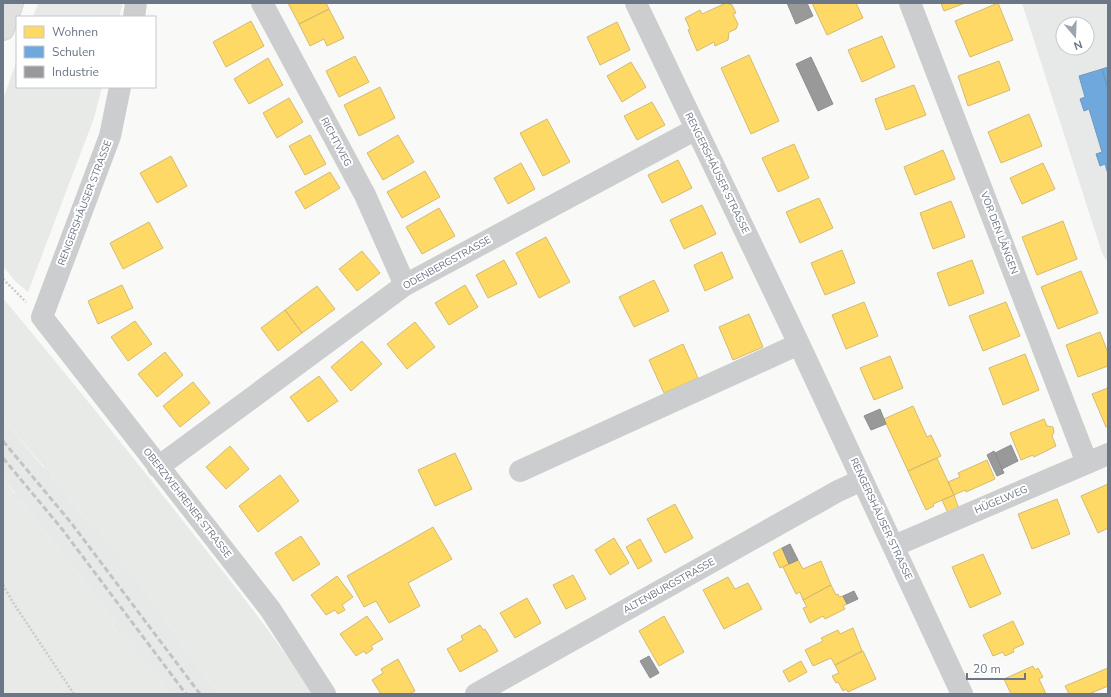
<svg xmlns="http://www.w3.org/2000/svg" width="1111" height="697" viewBox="0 0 1111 697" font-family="'Nunito Sans',sans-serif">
<rect width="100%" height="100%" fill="#f9f9f8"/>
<!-- built -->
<path fill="#e7e9e9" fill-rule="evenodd" d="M1022,3H1108V263L1102,253ZM1063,24H1087V48H1063Z
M3,419L44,468L46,466L52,474L51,476L95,530L97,528L103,536L102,537L134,576L218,694H170L122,631L118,633L113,625L116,623L21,501L18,503L12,496L15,493L3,479Z"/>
<!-- green -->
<path fill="#e7eae6" d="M38,3H123L119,17H33Z
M17,60V87H102L94,118L28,292L15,281L3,266V99Z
M3,298C68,376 132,456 195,536C236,588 277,639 313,694H218L134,576L101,537L103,535L97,529L95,530L51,476L52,474L47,467L45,468L3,419Z
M3,479L15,494L13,496L18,503L21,501L116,623L113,626L118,633L122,630L170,694H3Z"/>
<!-- homes -->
<path fill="#ffd966" stroke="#d3bb70" d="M288,3H326L329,9L299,24Z
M726,3L732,5L736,13L733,14L738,24L736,29L729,32L728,40L715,46L714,42L697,51L688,30L690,29L685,18L700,10L702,14Z
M812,3H856L863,18L827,35Z
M941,3H965L944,11Z
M998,3L1013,40L970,57L955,21Z
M329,9L344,38L327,46L324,39L310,46L299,24Z
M251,21L264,46L226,67L213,42Z
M617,22L630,50L600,65L587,37Z
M882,36L895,67L862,82L848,50Z
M749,55L779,121L751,134L721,68Z
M355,56L369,82L339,97L326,71Z
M268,58L283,85L249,104L234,79Z
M999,61L1010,90L968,106L958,76Z
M631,62L646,87L622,102L607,76Z
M914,85L926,115L886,130L875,99Z
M380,87L395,118L359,136L344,105Z
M289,98L303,122L277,138L263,113Z
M652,102L665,125L637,140L624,116Z
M1029,114L1042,146L1001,163L988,132Z
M547,119L570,162L543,176L520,133Z
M310,135L326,164L305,175L289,146Z
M398,135L414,162L383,180L367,153Z
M794,144L809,178L778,192L762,158Z
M943,150L955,179L915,195L904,167Z
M171,156L187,186L157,203L140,173Z
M678,160L692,188L662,203L648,175Z
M521,163L535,189L508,204L494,178Z
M1043,163L1055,189L1022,204L1010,178Z
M425,171L440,197L402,218L387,192Z
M330,172L340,188L305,209L295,192Z
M819,198L833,228L800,243L786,212Z
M951,201L965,237L933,249L920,213Z
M702,205L716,234L684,249L670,220Z
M439,208L455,236L422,254L406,227Z
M1063,221L1077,259L1037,275L1022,237Z
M149,222L163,248L123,269L110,243Z
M546,237L570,282L539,298L516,253Z
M842,250L855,283L825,295L811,263Z
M362,251L380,273L357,291L339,269Z
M722,252L733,278L705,291L694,265Z
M504,260L517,284L488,298L476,275Z
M972,260L984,293L949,306L937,273Z
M1081,271L1098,313L1058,329L1041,287Z
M654,280L669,311L634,327L619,297Z
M122,285L133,308L98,324L88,301Z
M465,285L478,307L449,325L435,303Z
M317,286L335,309L302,333L285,310Z
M864,302L878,336L846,349L832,315Z
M1006,302L1020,336L983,351L969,316Z
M285,310L302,333L278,351L261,328Z
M749,314L763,347L733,360L719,327Z
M135,321L152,344L128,361L111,337Z
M415,322L435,347L407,369L387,344Z
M1100,332L1108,353V366L1078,377L1066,345Z
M362,341L382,364L351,391L331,367Z
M683,344L698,378L664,393L649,360Z
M165,352L183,375L157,397L138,374Z
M1025,354L1039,390L1003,405L989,368Z
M890,356L903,388L874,400L860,368Z
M319,376L338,401L308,422L290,397Z
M193,382L210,403L180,427L163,406Z
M1108,388V426L1106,427L1092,394Z
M913,406L927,437L931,435L941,456L908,471L884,419Z
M1044,419L1047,426L1053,427L1054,432L1052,436L1056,446L1034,457L1033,455L1021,460L1010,433Z
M230,446L249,469L226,489L206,467Z
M455,453L472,489L435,506L418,470Z
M937,458L954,495L933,504L934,506L926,510L908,471Z
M987,460L995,479L966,492L965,490L954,495L948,482L960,477L958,473Z
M280,475L299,501L258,532L239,506Z
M1108,484V528L1098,533L1081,496Z
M954,495L959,509L948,513L942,500Z
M1057,499L1070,534L1032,549L1018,514Z
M675,504L693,538L665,553L647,519Z
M433,527L452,559L408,583L420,606L389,623L376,601L364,607L347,576Z
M301,536L320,564L293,581L275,553Z
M614,538L629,563L610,575L595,550Z
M640,539L652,561L638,569L626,547Z
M782,548L789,564L780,568L773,553Z
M983,554L1001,594L970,608L952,567Z
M798,560L803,569L821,561L831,585L803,600L800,592L796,594L783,567Z
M573,575L586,599L566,609L553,585Z
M337,576L353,597L342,605L345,610L338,614L335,610L326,615L311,595Z
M728,577L735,589L748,583L762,609L724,629L703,590Z
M831,585L836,595L838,594L839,597L843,596L847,604L843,606L845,609L825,619L823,616L810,623L803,608L807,607L803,600Z
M527,598L541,623L515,638L500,613Z
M367,616L383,639L371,646L373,649L366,654L364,651L356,656L340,634Z
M664,616L684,652L659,666L639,631Z
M1013,621L1024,644L1013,649L1014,652L1005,656L1003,652L993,656L983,635Z
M480,625L483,630L485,629L498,651L460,672L447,649L463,640L461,636Z
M853,628L862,651L835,665L831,658L813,666L805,650L823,641L821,638L838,630L840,634Z
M863,651L876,679L848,692L846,689L843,691L838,682L836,683L832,676L839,673L835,665Z
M398,659L415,691L409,694H381L372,680L383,673L381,669Z
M801,661L807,672L789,682L783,671Z
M1033,666L1035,670L1038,668L1043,677L1039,679L1046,694H1011L1004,679Z
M1108,668V686L1089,694H1069L1065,686Z"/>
<!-- schools -->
<path fill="#6fa8dc" stroke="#6e99c2" d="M1108,67V89L1102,69Z
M1102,69L1108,89V174L1105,164L1100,166L1096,154L1102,152L1089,109L1084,111L1080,99L1085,97L1079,76Z"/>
<!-- industry -->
<path fill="#999" stroke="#8b8e93" d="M787,3H807L813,16L796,24Z
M811,57L833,104L818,111L796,64Z
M880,409L886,424L871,430L864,416Z
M1011,445L1018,461L1002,469L995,453Z
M994,451L1004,473L997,476L987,455Z
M790,544L798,560L789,564L782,548Z
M854,591L858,599L847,604L843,596Z
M649,656L659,673L650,678L640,661Z"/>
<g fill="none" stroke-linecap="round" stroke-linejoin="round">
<defs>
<path id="highway" d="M3,29L12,3"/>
</defs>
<!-- highway casing -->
<use href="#highway" stroke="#d5d5d6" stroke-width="24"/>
<!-- path -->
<path stroke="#c9cacc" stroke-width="2.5" stroke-dasharray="2 2" stroke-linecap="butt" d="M3,279L26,302
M3,585L14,604L74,694"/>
<!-- street -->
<path stroke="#cccdce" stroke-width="22" d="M262,3L365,195L405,285
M636,3L799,344L962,694
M910,3L1087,463
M134,17L136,3
M120,87L110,136L42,317L270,609L325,694
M158,467L405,285L696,129
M520,471L799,344
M894,546L1108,454
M476,694L838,491L862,480"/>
<!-- highway -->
<use href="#highway" stroke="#e0e0e1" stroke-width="22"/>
<!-- rail -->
<path stroke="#c2c3c5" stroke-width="3" stroke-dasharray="6 3" stroke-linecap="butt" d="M3,441L72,524L200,694
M3,458L62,529L186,694"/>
</g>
<g text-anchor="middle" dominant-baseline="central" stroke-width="4" stroke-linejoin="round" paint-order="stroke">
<!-- street labels -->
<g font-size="10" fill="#6b7686" stroke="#fff">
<text transform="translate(336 142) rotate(62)">RICHTWEG</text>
<text transform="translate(717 173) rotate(64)">RENGERSHÄUSER STRASSE</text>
<text transform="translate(85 203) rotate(-69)">RENGERSHÄUSER STRASSE</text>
<text transform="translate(999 233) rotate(69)">VOR DEN LÄNGEN</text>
<text transform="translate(447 263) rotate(-29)">ODENBERGSTRASSE</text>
<text transform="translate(1001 500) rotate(-23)">HÜGELWEG</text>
<text transform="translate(187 503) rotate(52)">OBERZWEHRENER STRASSE</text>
<text transform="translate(881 519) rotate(65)">RENGERSHÄUSER STRASSE</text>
<text transform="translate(669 586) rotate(-29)">ALTENBURGSTRASSE</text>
</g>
</g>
<!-- border -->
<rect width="1111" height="697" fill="none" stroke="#6b7686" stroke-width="8"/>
<!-- legend -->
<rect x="16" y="16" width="140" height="72" fill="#ffffff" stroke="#c4c8cf"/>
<rect x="24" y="26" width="20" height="12" fill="#ffd966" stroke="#c4c8cf"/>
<text x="52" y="36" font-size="12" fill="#6b7686">Wohnen</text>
<rect x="24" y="46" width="20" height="12" fill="#6fa8dc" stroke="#c4c8cf"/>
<text x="52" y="56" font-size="12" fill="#6b7686">Schulen</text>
<rect x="24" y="66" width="20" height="12" fill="#999999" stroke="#c4c8cf"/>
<text x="52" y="76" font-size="12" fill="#6b7686">Industrie</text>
<!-- north arrow -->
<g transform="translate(1075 36) rotate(161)"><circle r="19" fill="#ffffff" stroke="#c4c8cf"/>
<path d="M0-3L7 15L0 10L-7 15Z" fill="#9da4ae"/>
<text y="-6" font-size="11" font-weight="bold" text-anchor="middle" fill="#6b7686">N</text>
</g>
<!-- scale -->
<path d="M967 673v6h58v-6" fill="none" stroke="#6b7686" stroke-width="2"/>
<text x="973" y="673" font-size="12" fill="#6b7686" stroke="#ffffff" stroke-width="3" paint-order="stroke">20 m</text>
</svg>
